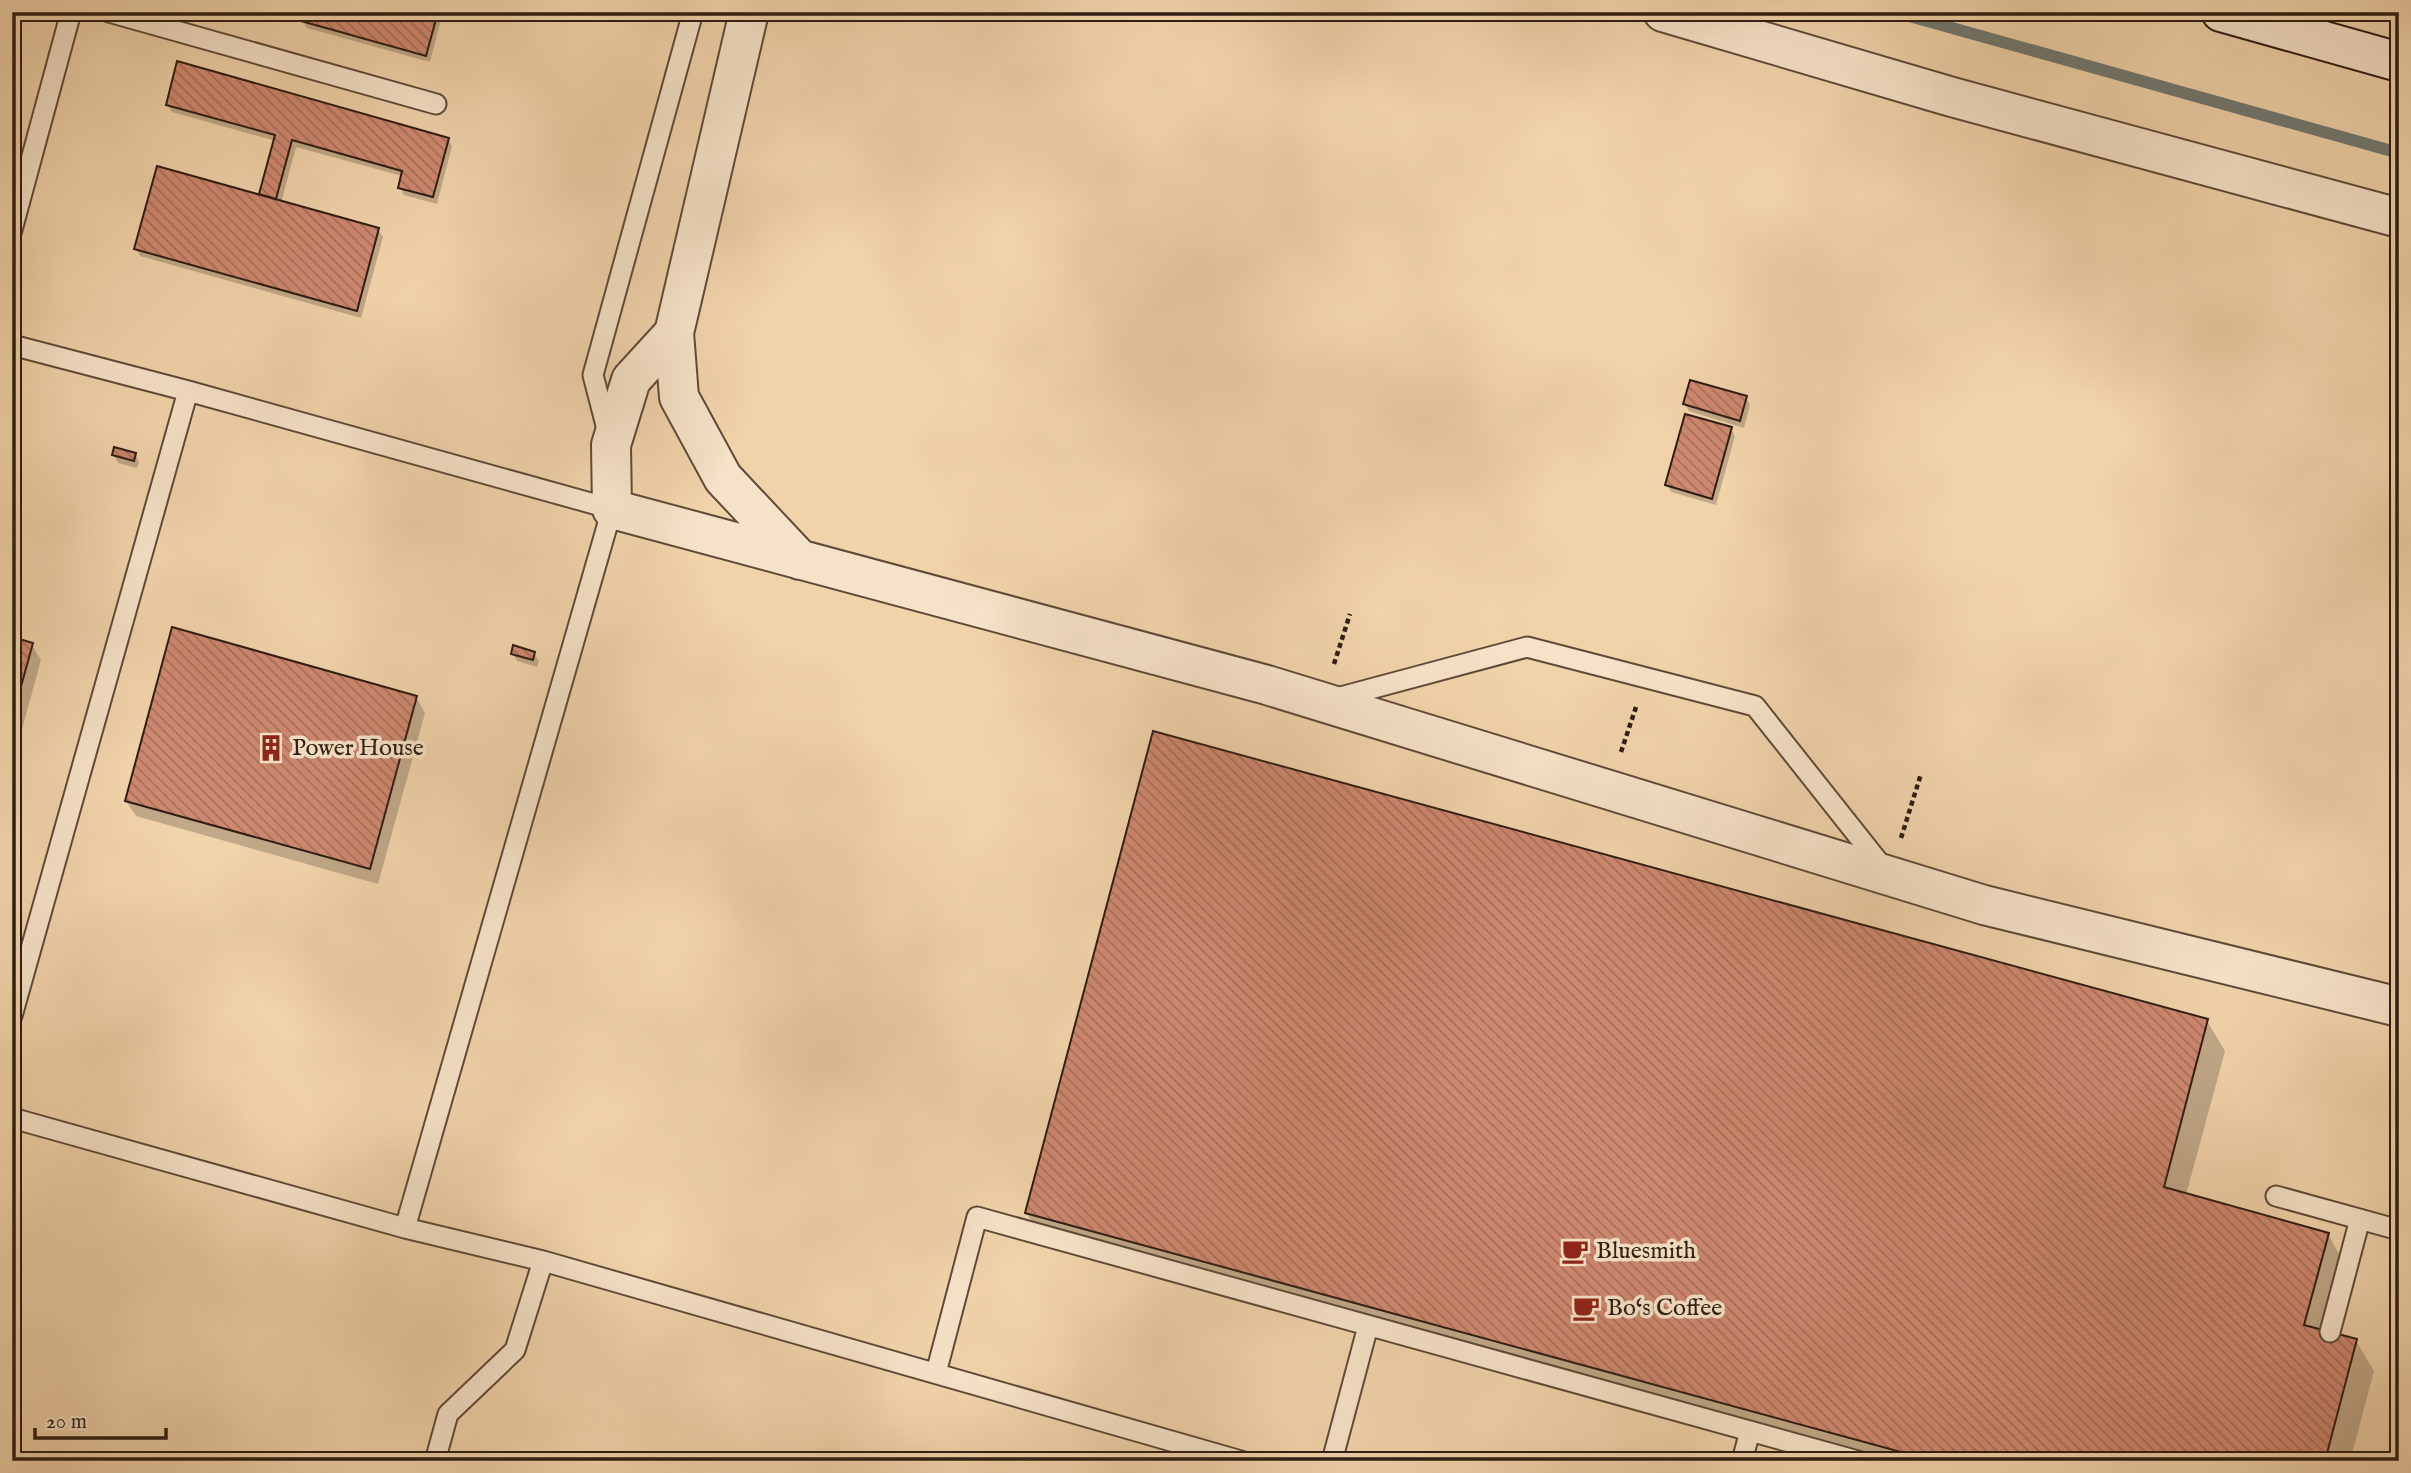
<svg xmlns="http://www.w3.org/2000/svg" width="2411" height="1473" viewBox="0 0 2411 1473" font-family="'IM FELL English',serif">
<defs>
<pattern id="building-back-hatch" width="6" height="6" patternUnits="userSpaceOnUse" patternTransform="scale(1.75)"><rect width="6" height="6" fill="#cf8870"/><path d="M-1 5l2 2M0 0l6 6M5-1l2 2" fill="none" stroke="#a86f5b"/></pattern>
</defs>
<rect width="100%" height="100%" fill="#f1d3aa"/>
<filter id="stains"><feTurbulence type="fractalNoise" baseFrequency=".00286" numOctaves="4"/><feColorMatrix values="0 0 0 0 .2 0 0 0 0 .09 0 0 0 0 .02 0 0 0 .5 -.17"/></filter>
<radialGradient id="worn" r=".72"><stop offset=".6" stop-color="#630" stop-opacity="0"/><stop offset="1" stop-color="#630" stop-opacity=".3"/></radialGradient>
<!-- shadow -->
<path fill="#0003" d="M305,12H443L430,62L307,28L303,21Z
M167,104L448,139L452,146L437,204L404,195L400,187L402,176L296,147L281,203L378,230L383,237L361,318L140,256L136,248L260,197L276,141L172,112Z
M1746,398L1750,405L1744,428L1689,411L1685,404Z
M1731,429L1735,436L1716,505L1671,492L1667,485Z
M135,454L139,462L137,468L118,463L114,455Z
M12,639L32,645L41,660L12,766Z
M534,653L539,661L537,667L517,661L513,654Z
M416,697L425,713L378,884L136,816L126,801Z
M2207,1021L2225,1051L2186,1195L2328,1234L2345,1265L2327,1333L2356,1341L2374,1371L2350,1461H1843L1044,1243L1026,1212Z"/>
<g fill="none" stroke-linecap="round" stroke-linejoin="round">
<!-- stream -->
<path stroke="#717972" stroke-width="12" d="M1895,12L2399,153"/>
</g>
<!-- building -->
<path fill="url(#building-back-hatch)" stroke="#2e1d13" stroke-width="2" d="M303,12H438L426,56L301,21Z
M177,61L449,138L433,197L398,188L402,171L292,140L276,199L259,194L275,135L166,105Z
M157,166L379,228L357,311L134,249Z
M1690,380L1747,396L1740,421L1683,404Z
M1685,414L1732,427L1712,499L1665,485Z
M114,447L136,453L134,461L112,455Z
M172,627L417,696L370,869L125,801Z
M12,637L33,643L12,719Z
M513,645L535,652L533,660L511,654Z
M1153,731L2208,1019L2164,1187L2329,1233L2304,1325L2357,1339L2325,1461H1934L1025,1213Z"/>
<g fill="none" stroke-linecap="round" stroke-linejoin="round">
<defs>
<path id="lane" d="M109,12L436,104
M12,230L71,12
M12,345L188,391L612,509L405,1228
M608,433L593,375L693,12
M1333,699L1527,647L1755,706L1885,870
M12,1016L188,391
M12,1118L405,1228L543,1261L1241,1461
M2276,1196L2399,1230
M2330,1332L2360,1219
M936,1373L977,1217L1858,1461
M435,1461L448,1414L515,1350L543,1261
M1332,1461L1368,1326
M1742,1461L1750,1431"/>
<path id="street" d="M749,12L674,333L679,397L723,478L800,560
M1663,12L1952,97L2399,218
M674,333L631,380L611,445L612,509L1267,685L1984,905L2399,1007"/>
<path id="secondary" d="M2221,12L2399,62"/>
</defs>
<!-- lane casing -->
<use href="#lane" stroke="#5f4a39" stroke-width="23"/>
<!-- street casing -->
<use href="#street" stroke="#5f4a39" stroke-width="42"/>
<!-- secondary casing -->
<use href="#secondary" stroke="#2e1d13" stroke-width="42"/>
<!-- path -->
<path stroke="#2e1d13" stroke-width="4.5" stroke-dasharray="5 3.5" stroke-linecap="butt" d="M1334,664L1350,614
M1621,752L1636,707
M1901,838L1921,774"/>
<!-- lane -->
<use href="#lane" stroke="#f6e2c8" stroke-width="19"/>
<!-- street -->
<use href="#street" stroke="#f6e2c8" stroke-width="38"/>
<!-- secondary -->
<use href="#secondary" stroke="#f6e2c8" stroke-width="38"/>
</g>
<!-- icons -->
<defs>
<symbol id="building-bare" viewBox="-9 -9 18 18"><path d="M-4-6H4V6H1V3H-1V6H-4ZM-2.5-4.3h1.7v1.8h-1.7ZM.8-4.3h1.7v1.8H.8ZM-2.5-1h1.7V.8h-1.7ZM.8-1h1.7V.8H.8Z" fill="#8f2418" stroke="#f6e2c8" stroke-width="2.5" paint-order="stroke"/></symbol>
<symbol id="cafe-bare" viewBox="-9 -9 18 18"><path d="M-5.5-4.5H6V0H3Q3 3.5 0 3.5H-2.5Q-5.5 3.5-5.5 0ZM3-3.2v2h1.7v-2ZM-6 4.5H4V6H-6Z" fill="#8f2418" stroke="#f6e2c8" stroke-width="2.5" paint-order="stroke"/></symbol>
</defs>
<g fill-rule="evenodd">
<use href="#building-bare" x="252" y="729" width="38" height="38"/>
<use href="#cafe-bare" x="1556" y="1232" width="38" height="38"/>
<use href="#cafe-bare" x="1567" y="1289" width="38" height="38"/>
</g>
<g text-anchor="middle" dominant-baseline="central" stroke-width="7" stroke-linejoin="round" paint-order="stroke">
<!-- poi labels -->
<g font-size="24" fill="#2e1d13" stroke="#f6e2c8" text-anchor="start">
<text x="292" y="748">Power House</text>
<text x="1596" y="1251">Bluesmith</text>
<text x="1607" y="1308">Bo‘s Coffee</text>
</g>
</g>
<!-- margin -->
<rect width="2411" height="1473" fill="none" stroke="#f1d3aa" stroke-width="42"/>
<rect x="14" y="14" width="2383" height="1445" fill="none" stroke="#2e1d13" stroke-width="3.5"/>
<rect x="21" y="21" width="2369" height="1431" fill="none" stroke="#2e1d13" stroke-width="2"/>
<!-- scale -->
<path d="M35 1428v10h131v-10" fill="none" stroke="#2e1d13" stroke-width="3.5"/>
<text x="46" y="1428" font-size="21" fill="#2e1d13" stroke="#f6e2c8" stroke-width="5" paint-order="stroke">20 m</text>
<rect width="100%" height="100%" filter="url(#stains)"/>
<rect width="100%" height="100%" fill="url(#worn)"/>
</svg>
